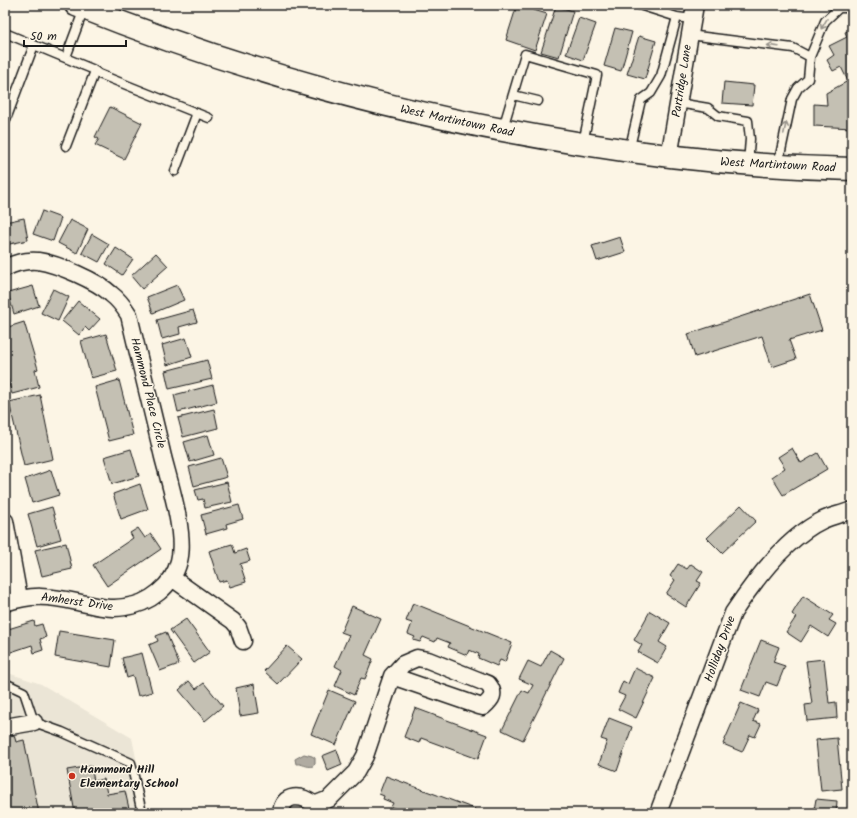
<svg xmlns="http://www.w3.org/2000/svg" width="857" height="818" viewBox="0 0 857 818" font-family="Kalam,sans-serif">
<rect width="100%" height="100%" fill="#fcf5e5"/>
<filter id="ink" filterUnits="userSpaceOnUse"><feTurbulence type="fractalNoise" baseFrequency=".025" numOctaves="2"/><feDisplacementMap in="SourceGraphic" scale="8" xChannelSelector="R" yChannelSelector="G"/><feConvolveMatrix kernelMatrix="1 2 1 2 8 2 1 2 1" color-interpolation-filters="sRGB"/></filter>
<g filter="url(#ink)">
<!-- built -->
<path fill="#ebe5d6" d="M5,672L41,684L132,738L147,813H5Z"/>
<!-- water -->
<path fill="#b0aba1" stroke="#75726c" d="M304,754L312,756L315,758V764L313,766C307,768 302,763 296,764L295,759Z"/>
<!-- building -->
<path fill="#c4c0b3" stroke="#1c1c1c" d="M517,5L547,14L535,50L506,40Z
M556,6L573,11L559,57L541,52Z
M579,18L596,24L583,60L566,54Z
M615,28L632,32L621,71L604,66Z
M852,30V128L814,126V104L827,105L826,93L848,81L841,67L833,71L827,60L834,55L829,46L847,37L845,32Z
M639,36L656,41L645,79L627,74Z
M724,82L754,85L752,105L722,103Z
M110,107L142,123L124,159L95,145L99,139L95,137Z
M42,211L61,218L53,241L33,234Z
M24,218L28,240L5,245V222Z
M70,220L88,229L77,253L58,243Z
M92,234L109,244L99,262L82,253Z
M620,237L625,252L597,261L592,246Z
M116,248L133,259L122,275L106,264Z
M156,253L168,266L142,289L131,276Z
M177,285L184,300L153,313L147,297Z
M33,286L39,306L14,314L8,293Z
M53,289L69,297L58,321L41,313Z
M810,294L822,330L789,340L796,359L772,367L762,336L695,357L688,334Z
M78,301L100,319L89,331L85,327L79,335L62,321Z
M193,310L197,322L179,327L180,334L162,339L157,320Z
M24,322L38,369L35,370L39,387L12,394L5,370V328Z
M106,334L117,371L91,378L81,341Z
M186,338L192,357L167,365L162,345Z
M207,360L212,379L169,389L165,371Z
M119,380L133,435L109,441L95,387Z
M213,385L217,402L178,412L174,395Z
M40,395L53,459L24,466L9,402Z
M214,409L218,428L183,437L178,418Z
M208,435L214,455L190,462L184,442Z
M792,448L801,463L818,453L827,469L783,495L772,477L785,468L778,457Z
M131,449L139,476L112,484L104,457Z
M221,458L227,477L194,486L189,467Z
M51,470L59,495L32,503L25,479Z
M227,482L232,502L205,508L203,499L198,500L195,490Z
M140,484L148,509L121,519L113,494Z
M239,505L243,519L226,524L227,528L206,534L201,515Z
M741,505L756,521L722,553L707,538Z
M52,507L61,539L37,546L28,514Z
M138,528L145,538L151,534L161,549L107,586L93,565L133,538L130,533Z
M66,543L72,569L42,576L35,550Z
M232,544L235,553L246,549L250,561L240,564L246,582L230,587L227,580L219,582L209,551Z
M678,564L687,569L691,564L703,572L697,581L701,583L686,607L666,594L675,580L670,576Z
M803,596L833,615L829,620L836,624L828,637L811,626L801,642L786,632L796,617L792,614Z
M413,603L512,643L505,662L500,660L497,666L478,658L479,654L469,650L467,655L448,647L450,643L437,638L435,642L423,637L420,642L413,640L415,637L408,634L412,623L406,621Z
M352,606L381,619L365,655L373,659L365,679L361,678L354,695L335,686L342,670L335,666L349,635L341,632Z
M650,611L670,623L659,642L667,647L658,663L638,652L642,645L634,640Z
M186,619L210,652L194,663L170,630Z
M34,621L35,626L42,624L46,637L40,639L43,650L34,653L32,645L5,654V630Z
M59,631L115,640L111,667L55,657Z
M166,632L179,664L160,671L149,645L158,641L156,636Z
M761,640L779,647L773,662L785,666L777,686L766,682L760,697L741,690Z
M287,646L302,659L278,684L264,671Z
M550,650L564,658L523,740L502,730L522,690L529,693L533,685L519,679L528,661L541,667Z
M142,653L152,692L138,696L133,676L127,678L122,658Z
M824,659L829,703L836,702L837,718L807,721L805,705L812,704L806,661Z
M635,668L655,678L636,718L618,709L625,696L618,693L623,681L628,684Z
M189,681L196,689L204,683L223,706L205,721L179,690Z
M254,684L259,713L240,716L236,688Z
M329,690L355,701L336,745L311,734Z
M741,703L758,710L753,721L761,724L755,737L750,735L742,752L723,744Z
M415,708L487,735L478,759L421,738L419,743L404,737Z
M609,718L632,727L617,771L599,764L607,741L601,739Z
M14,735L16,742L24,740L39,813H5V737Z
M837,738L842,789L821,791L816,740Z
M337,750L342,765L328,771L322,756Z
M91,766L94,781L104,779L107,794L125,791L130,813H75L67,770Z
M386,776L475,809L473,813H427L419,810L418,813L412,811V813H408L391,807L393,803L383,799L384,796L379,794Z
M816,799L837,801L836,813H810V809L814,810Z"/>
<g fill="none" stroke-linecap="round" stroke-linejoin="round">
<defs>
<path id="service" d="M639,5L677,17
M5,33L92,69L99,74L209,118
M689,35L793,48L810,57
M66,57L84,9
M513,95L538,101
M678,103L708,108L718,116L748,121L750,139L748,163
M5,122L34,45
M503,128L525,54L597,75L583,143
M66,146L95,71
M629,151L641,100L651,93L661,76L677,17L692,19
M778,165L792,99L798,88L808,79L810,57L825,21L839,8H852
M175,171L197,113
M5,683L24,692L34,722L62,732L131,763L142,813"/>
<path id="minor" d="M669,157L695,5
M5,268C15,263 27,260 38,261C58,264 97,281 111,294C119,300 124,307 129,315C140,363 152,410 163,457C170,484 186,535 179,561C173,586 149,604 125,607C108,610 92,605 77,602C49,596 32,594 5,603
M5,521L19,598
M172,578L233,621L238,627L243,641
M5,727L34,722
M314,805L329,799L356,772L365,756L392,676L403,664L417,658L428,660L488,684C496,694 492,699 483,707L479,706L392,676
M281,813C282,793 303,794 314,805L315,813
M658,813L733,613C754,581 787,537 823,520C832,516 842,514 852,510"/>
<path id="secondary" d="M76,5C238,70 405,116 577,143C668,158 760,167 852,169"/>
</defs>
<!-- service casing -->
<use href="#service" stroke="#1c1c1c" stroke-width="11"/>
<!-- minor casing -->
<use href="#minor" stroke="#1c1c1c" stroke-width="19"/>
<!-- secondary casing -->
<use href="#secondary" stroke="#1c1c1c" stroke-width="25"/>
<!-- service -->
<use href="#service" stroke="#fcf5e5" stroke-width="8"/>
<!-- minor -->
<use href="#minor" stroke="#fcf5e5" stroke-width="16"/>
<!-- secondary -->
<use href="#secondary" stroke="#fcf5e5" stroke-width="22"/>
</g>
<!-- one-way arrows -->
<defs><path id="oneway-shaft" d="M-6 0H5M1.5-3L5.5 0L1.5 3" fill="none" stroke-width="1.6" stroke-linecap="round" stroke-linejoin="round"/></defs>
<g stroke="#97938b">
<use href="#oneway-shaft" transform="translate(824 24) rotate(120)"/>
<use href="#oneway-shaft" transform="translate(773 46) rotate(-173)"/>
<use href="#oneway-shaft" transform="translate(785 128) rotate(-78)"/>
</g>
</g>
<!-- markers -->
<circle fill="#c8321e" stroke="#fcf5e5" stroke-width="1.5" cx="72" cy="776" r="4"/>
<g text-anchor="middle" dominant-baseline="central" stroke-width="3" stroke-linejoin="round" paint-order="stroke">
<!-- street labels -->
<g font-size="12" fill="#1c1c1c" stroke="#fcf5e5">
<text transform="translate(682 81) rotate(-81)">Partridge Lane</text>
<text transform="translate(457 121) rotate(12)">West Martintown Road</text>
<text transform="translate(778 165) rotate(3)">West Martintown Road</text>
<text transform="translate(148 393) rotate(76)">Hammond Place Circle</text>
<text transform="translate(77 602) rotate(8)">Amherst Drive</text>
<text transform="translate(720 649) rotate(-70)">Holliday Drive</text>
</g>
<!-- poi labels -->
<g font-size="12" font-weight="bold" fill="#1c1c1c" stroke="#fcf5e5" text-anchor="start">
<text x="80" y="769">Hammond Hill<tspan x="80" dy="14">Elementary School</tspan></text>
</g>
</g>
<!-- margin -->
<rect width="857" height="818" fill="none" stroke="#fcf5e5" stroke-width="20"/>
<rect x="10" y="10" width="837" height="798" fill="none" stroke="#1c1c1c" stroke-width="1.5" filter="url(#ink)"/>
<!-- scale -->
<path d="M24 40v6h102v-6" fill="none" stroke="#1c1c1c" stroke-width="2"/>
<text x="30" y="40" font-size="12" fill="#1c1c1c" stroke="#fcf5e5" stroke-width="3" paint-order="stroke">50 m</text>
</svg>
